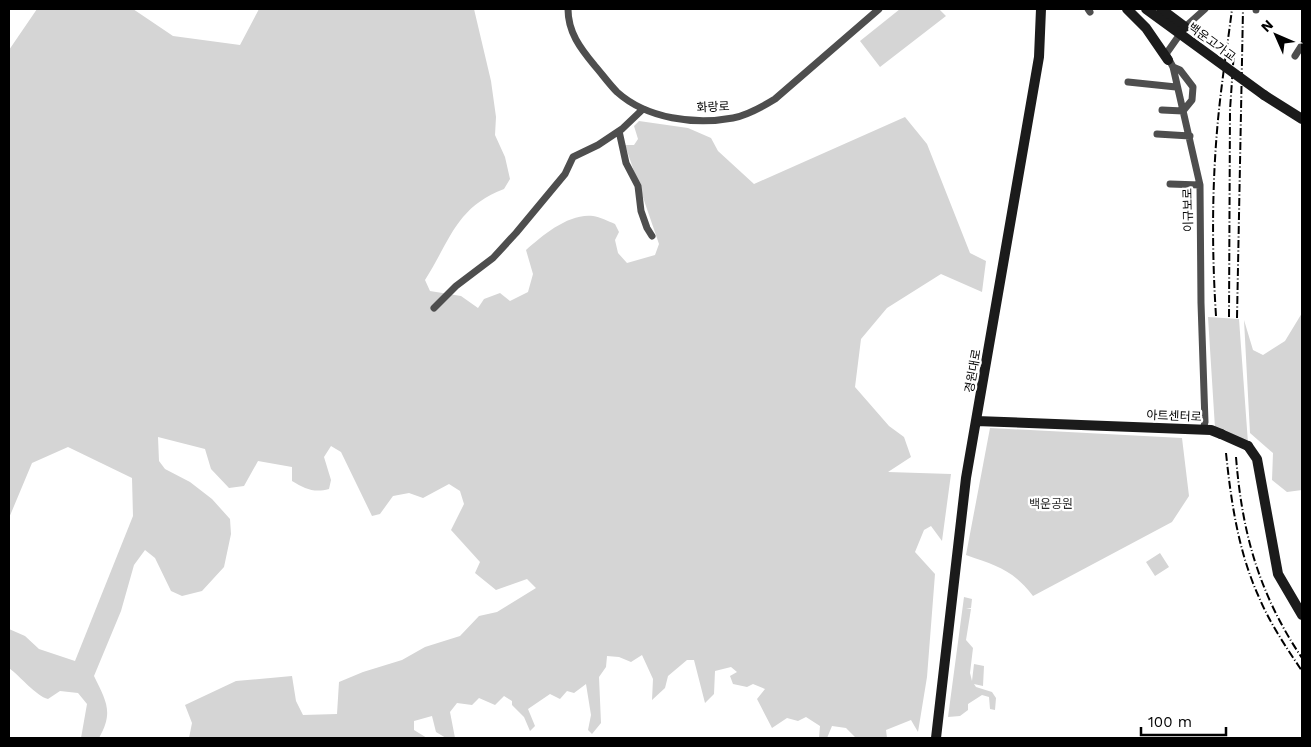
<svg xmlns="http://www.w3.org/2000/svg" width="1311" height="747" viewBox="0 0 1311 747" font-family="'Work Sans','Noto Sans KR',sans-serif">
<rect width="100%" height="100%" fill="#fff"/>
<!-- green -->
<path fill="#d5d5d5" d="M37,9H133L173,36L240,45L259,9H474L491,81L496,117L495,135L505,157L510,179L504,189C456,207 450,241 425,280L430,291L461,296L478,308L484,299L500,293L510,301L528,292L533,274L526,250C543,235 569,213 593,216C600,217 608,221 615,224L619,232L615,240L618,253L627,263L655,255L659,244L625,145H634L638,139L634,126L639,121L688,128L711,138L718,151L754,184L905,117L927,144L970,253L986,261L982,292L941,274L887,308L861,339L855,387L889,426L904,437L911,457L888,472L951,474L942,541L931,526L924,530L915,552L935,574L927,677L918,732L911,720L886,730L887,738H856L846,728L832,726L827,738H819L820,726L806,717L798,721L787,718L772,728L757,699L765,689L753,684L747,687L733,684L730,676L737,672L731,667L715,671L714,694L705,703L694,660H687L668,676L665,688L652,700L653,679L642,655L631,662L619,657L607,656L606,667L599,677L601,723L592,734L588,730L591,715L586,684L574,693L567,691L560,699L550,694L528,709L535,726L530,731L524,717L512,705V701L504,696L495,705L479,698L472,705L457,703L450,712L455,738H446L436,732L432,716L414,721V730L427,738H189L192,723L185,705L236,681L292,676L296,701L303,715L337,714L339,682L363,672L402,660L425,647L460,636L479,616L497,612L536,588L527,579L496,590L475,573L480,562L451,530L464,504L460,491L449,484L423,498L409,493L393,496L380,514L372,516L341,452L331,446L324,457L331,480L329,489C314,493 305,489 292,481V467L258,461L244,486L229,488L211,469L205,449L158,437L159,461L165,469L190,482L212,499L230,519L231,534L224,567L202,591L182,596L171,591L155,558L145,550L134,565L121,611L94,676C106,701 114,712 99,738H81L87,704L78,693L60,691L48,699C36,696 20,676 9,668V629L25,636L39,649L75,661L133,516L132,478L68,447L32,463L9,518V50Z
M900,9H939L946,16L880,67L860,41Z
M1302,313V490L1287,492L1272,480L1273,453L1250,433L1244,320L1253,350L1263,355L1285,341Z
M1208,317L1239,319L1248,443L1215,428Z
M990,428L1182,438L1189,496L1172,522L1033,596C1012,569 997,566 966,555Z
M1160,553L1169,567L1155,576L1146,562Z
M964,597L972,599L971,608H966L971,609L966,640L973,648L970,673L972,681L974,664L984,666L983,686L974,684L976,687L992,692L996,698L995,710L990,709L989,697L982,695L968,704V710L960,716L948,717Z"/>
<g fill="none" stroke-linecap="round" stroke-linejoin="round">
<!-- street -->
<path stroke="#4e4e4e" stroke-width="7" d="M568,9C568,32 580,48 595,66C602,74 609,84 617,92C647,119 695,125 733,118C748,115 762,107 775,99L879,9
M1088,9L1090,12
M1256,10V9
M1295,56L1302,45
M1173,67L1180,70L1193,87L1192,100L1183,111
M1128,82L1176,87
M1162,110L1183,111
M619,131L626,163L638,186L641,211L647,228L652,236
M1157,134L1190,136
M1170,184L1200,185
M434,308L456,286L493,258L516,233L565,174L573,157L598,145L622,129L643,109
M1203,430L1205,422L1201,303L1200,185L1173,67L1166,54L1185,27L1205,9"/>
<!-- secondary -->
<path stroke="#1b1b1b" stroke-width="10" d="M1127,9L1146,28L1168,60
M1161,9L1185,27
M1264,95L1302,119
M976,421L1211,430L1221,434
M1248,446L1257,459L1278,574L1302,615
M936,738L966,478L1039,57L1041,9"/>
<!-- rail -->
<path stroke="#000" stroke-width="2" stroke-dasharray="8 2.5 1 2.5" stroke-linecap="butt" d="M1216,316C1211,239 1212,161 1222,84C1225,59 1229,34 1232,9
M1229,317L1230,110L1234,51
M1237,318L1243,9
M1226,453C1231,501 1238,550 1258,595C1269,622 1286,647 1302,671
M1236,457C1242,533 1259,594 1302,658"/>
<!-- secondary-bridge -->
<path stroke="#1b1b1b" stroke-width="10" d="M1146,9L1264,95
M1221,434L1248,446"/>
</g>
<g text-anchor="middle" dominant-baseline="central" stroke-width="4.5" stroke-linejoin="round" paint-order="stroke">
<!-- street labels -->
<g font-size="12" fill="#000" stroke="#fff">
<text transform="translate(1212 42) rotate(36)">백운고가교</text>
<text transform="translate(713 107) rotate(-3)">화랑로</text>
<text transform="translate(1188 210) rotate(-91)">이규보로</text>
<text transform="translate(973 371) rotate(-80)">경원대로</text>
<text transform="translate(1174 416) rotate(2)">아트센터로</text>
</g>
<!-- park labels -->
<g font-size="12" fill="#2c2c2c" stroke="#fff">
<text x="1051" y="504">백운공원</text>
</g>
</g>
<!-- border -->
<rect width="1311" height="747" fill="none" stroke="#000000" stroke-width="20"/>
<!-- north arrow -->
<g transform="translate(1276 35) rotate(315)" stroke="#ffffff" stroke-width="4" paint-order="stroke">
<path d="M0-4L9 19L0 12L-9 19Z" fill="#000000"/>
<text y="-8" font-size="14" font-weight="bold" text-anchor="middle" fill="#000000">N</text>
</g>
<!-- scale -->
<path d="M1141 727v8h85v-8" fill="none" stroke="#000000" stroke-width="2.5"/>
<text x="1148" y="727" font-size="15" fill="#000000" stroke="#ffffff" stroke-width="4" paint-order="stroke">100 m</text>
</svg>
